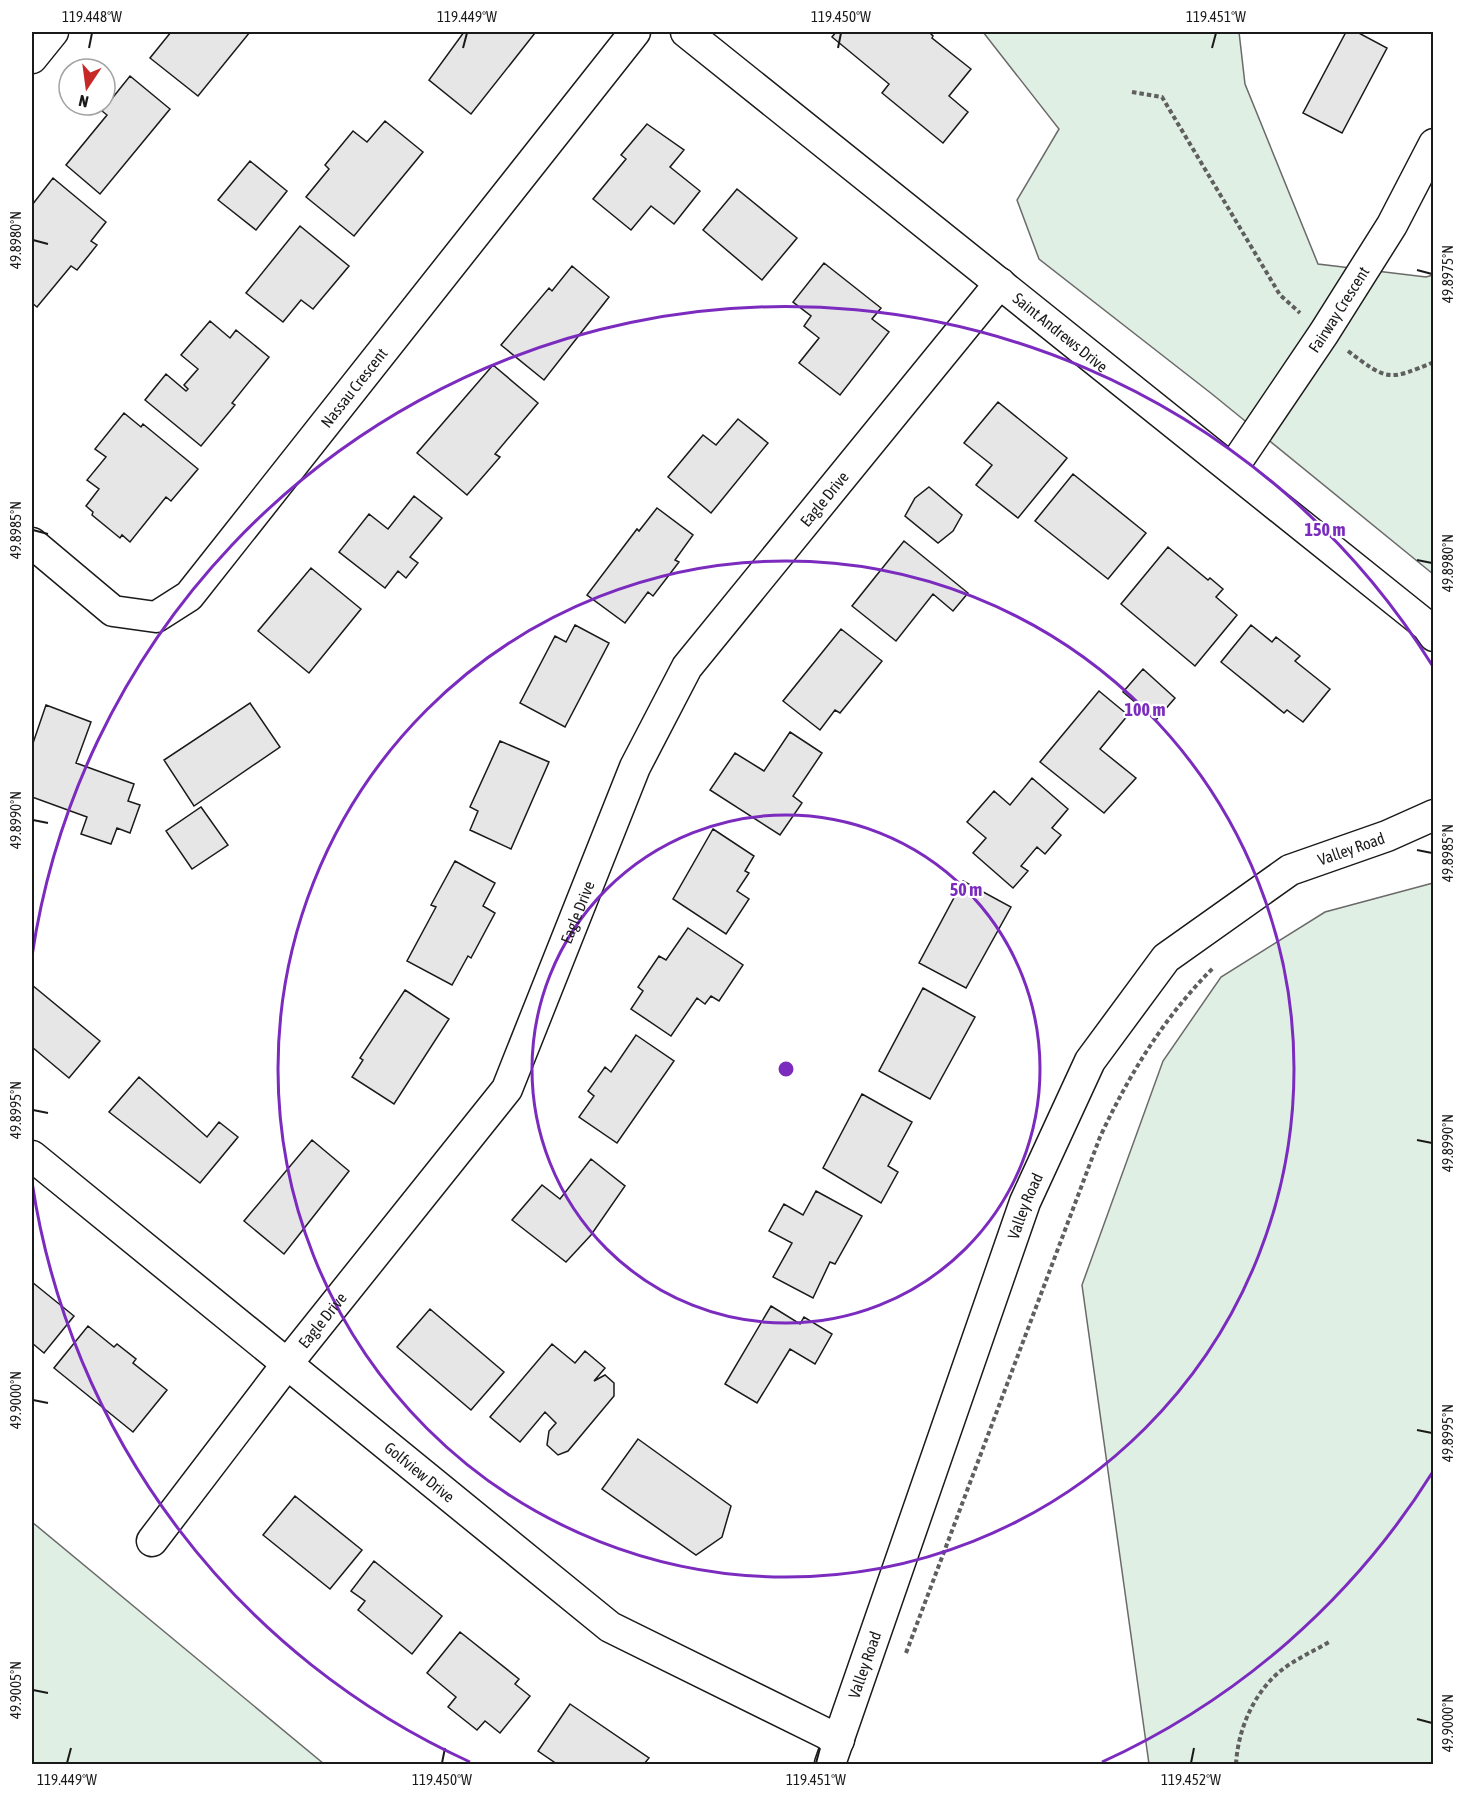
<svg xmlns="http://www.w3.org/2000/svg" width="1465" height="1796" viewBox="0 0 1465 1796" font-family="'Asap Condensed',sans-serif">
<rect width="100%" height="100%" fill="#fff"/>
<!-- green -->
<path fill="#e0efe3" stroke="#6a6a6a" stroke-width="1.5" d="M983,32H1239L1245,84L1318,264L1426,277L1433,275V574L1212,394L1039,259L1017,200L1059,129Z
M1433,883V1764H1149L1082,1285L1163,1061L1221,977L1325,912Z
M32,1522L324,1764H32Z"/>
<!-- building -->
<path fill="#e6e6e6" stroke="#1a1a1a" stroke-width="1.5" d="M171,32H250L198,96L150,58Z
M464,32L535,33L471,114L429,80Z
M836,32H929L933,36L932,38L971,69L949,96L968,112L943,143L882,93L889,84L832,37Z
M1346,32H1357L1387,48L1342,133L1303,113Z
M130,76L170,109L100,194L66,165L107,115L102,111Z
M385,121L423,152L354,236L306,197L329,169L325,165L353,131L367,142Z
M647,124L684,150L670,167L700,191L674,224L651,206L631,230L593,199L626,159L621,155Z
M250,161L287,191L256,230L218,200Z
M53,178L106,222L91,241L97,245L77,270L71,266L37,307L32,303V205Z
M737,189L797,238L762,280L703,230Z
M300,226L349,266L313,309L301,300L283,322L246,293Z
M824,263L881,308L872,319L889,332L840,395L799,363L819,338L804,326L811,316L793,302Z
M572,266L609,297L544,380L501,345L549,288L552,291Z
M210,321L230,338L236,330L269,357L232,403L235,405L201,446L145,400L166,374L186,391L188,389L184,385L198,369L181,355Z
M493,365L538,403L495,454L500,457L467,495L417,453Z
M998,402L1067,458L1018,518L976,485L992,465L964,443Z
M124,413L141,427L143,424L198,469L171,501L166,497L130,542L122,535L120,538L92,515L93,512L86,506L99,489L87,480L106,457L95,449Z
M738,419L768,443L711,513L668,477L703,435L716,445Z
M1073,474L1146,533L1108,579L1035,521Z
M929,487L962,515L953,531L938,543L905,516L915,498Z
M414,496L442,518L410,557L418,563L406,578L398,571L385,588L339,552L369,514L388,529Z
M657,508L693,535L675,560L679,562L653,596L648,592L625,623L587,595L637,529L639,531Z
M904,541L968,593L953,611L933,594L896,641L852,606Z
M1168,547L1208,580L1210,578L1223,589L1216,597L1237,615L1195,666L1121,604Z
M311,568L361,609L309,673L258,631Z
M575,625L609,643L565,727L520,703L555,636L566,642Z
M1251,625L1272,642L1276,637L1300,656L1295,661L1330,689L1303,722L1287,710L1284,713L1221,662Z
M841,629L882,661L840,713L835,710L820,730L783,701Z
M1143,669L1175,698L1156,720L1123,692Z
M1099,691L1128,715L1100,749L1136,778L1104,813L1040,762Z
M250,703L280,747L194,806L164,760Z
M46,705L91,722L76,763L134,784L128,801L140,805L130,833L117,828L111,844L81,834L87,817L32,797V746Z
M790,732L822,753L793,796L802,803L780,835L710,790L735,753L764,771Z
M500,741L549,762L511,849L470,830L478,811L470,807Z
M1032,778L1068,809L1052,828L1061,835L1045,854L1037,847L1021,866L1028,871L1013,888L973,853L986,838L967,822L994,791L1010,805Z
M201,807L228,845L192,869L166,831Z
M713,829L754,856L745,871L749,873L737,891L749,899L726,934L673,899Z
M455,861L495,883L483,906L495,913L471,958L468,956L452,985L407,961L436,907L431,905Z
M963,881L1011,907L966,988L919,963Z
M688,928L743,965L719,1001L711,996L705,1004L697,998L671,1036L631,1009L643,991L638,987L659,956L666,960Z
M32,985L100,1041L69,1078L32,1047Z
M923,988L975,1017L930,1099L879,1071Z
M405,990L449,1019L394,1104L352,1077L363,1060L360,1058Z
M636,1035L674,1061L617,1143L579,1117L594,1096L588,1091L605,1067L611,1072Z
M139,1077L207,1137L219,1122L238,1137L200,1183L109,1112Z
M862,1094L912,1122L888,1166L898,1172L881,1203L823,1168Z
M312,1140L349,1171L284,1254L244,1221Z
M591,1159L625,1186L591,1235L566,1262L512,1220L542,1185L560,1199Z
M816,1191L862,1216L835,1264L830,1262L813,1298L773,1277L792,1243L769,1231L784,1204L803,1215Z
M32,1282L74,1316L44,1353L32,1343Z
M771,1306L800,1324L804,1317L832,1334L815,1364L790,1349L757,1403L725,1384Z
M430,1309L504,1372L471,1410L397,1347Z
M88,1326L114,1347L117,1344L136,1359L133,1363L167,1390L133,1432L54,1368Z
M552,1344L575,1363L585,1351L605,1368L594,1381L605,1375L614,1383V1396L568,1451L558,1455L547,1445L549,1431L556,1423L545,1412L520,1442L490,1417Z
M638,1439L731,1506L722,1537L696,1555L602,1489Z
M295,1496L362,1550L330,1589L263,1535Z
M374,1561L442,1616L412,1654L358,1610L365,1601L351,1591Z
M460,1632L519,1679L515,1684L530,1696L500,1733L485,1721L477,1730L448,1707L456,1697L427,1673Z
M570,1704L649,1758L644,1764H557L538,1751Z"/>
<g fill="none" stroke-linecap="round" stroke-linejoin="round">
<defs>
<g id="minor">
<path id="s1" d="M686,32L1427,626L1434,636"/>
<path d="M32,58L53,32"/>
<path id="s2" d="M1232,469L1324,333L1392,225L1434,144"/>
<path id="s3" d="M32,543L113,611L156,617L189,596L635,32"/>
<path id="s4" d="M32,1156L610,1627L839,1740"/>
<path id="s5" d="M152,1541L287,1364L507,1089L635,767L687,667L1000,283"/>
<path id="s6" d="M830,1764L1025,1202L1090,1061L1166,958L1290,870L1387,836L1434,815"/>
</g>
</defs>
<!-- minor casing -->
<use href="#minor" stroke="#1a1a1a" stroke-width="33"/>
<!-- path -->
<path stroke="#5f5f5f" stroke-width="4" stroke-dasharray="4.5 3" stroke-linecap="butt" d="M1132,92L1162,97L1280,295L1300,313
M1348,351C1388,381 1388,381 1434,362
M906,1653L1100,1137C1130,1073 1164,1017 1214,967
M1236,1764C1238,1731 1252,1696 1278,1673C1293,1660 1314,1651 1331,1641"/>
<!-- minor -->
<use href="#minor" stroke="#fff" stroke-width="30"/>
</g>
<!-- ticks -->
<path fill="none" stroke="#1a1a1a" stroke-width="2" d="M89,48L92,33M463,48L467,33M838,48L841,33M1212,48L1216,33M33,240L48,244M1417,270L1432,274M33,530L48,534M1417,560L1432,563M33,820L48,823M1417,850L1432,853M33,1110L48,1113M1417,1140L1432,1143M33,1400L48,1403M1417,1430L1432,1433M33,1690L48,1693M1417,1719L1432,1723M67,1763L71,1748M442,1763L445,1748M816,1763L820,1748M1191,1763L1194,1748"/>
<!-- distance rings -->
<g fill="none" stroke="#7b2cbf" stroke-width="3">
<circle cx="786" cy="1069" r="254"/>
<circle cx="786" cy="1069" r="508"/>
<path d="M1432 1473A762 762 0 0 1 1102 1762M470 1762A762 762 0 0 1 32 1182M32 956A762 762 0 0 1 1432 665"/>
</g>
<g text-anchor="middle" dominant-baseline="central" stroke-width="4.5" stroke-linejoin="round" paint-order="stroke">
<!-- street labels -->
<g font-size="16" fill="#1a1a1a" stroke="#fff">
<text stroke="none"><textPath href="#s2" startOffset="192">Fairway Crescent</textPath></text>
<text stroke="none"><textPath href="#s1" startOffset="480">Saint Andrews Drive</textPath></text>
<text stroke="none"><textPath href="#s3" startOffset="454">Nassau Crescent</textPath></text>
<text stroke="none"><textPath href="#s5" startOffset="1251">Eagle Drive</textPath></text>
<text stroke="none"><textPath href="#s6" startOffset="1095">Valley Road</textPath></text>
<text stroke="none"><textPath href="#s5" startOffset="765">Eagle Drive</textPath></text>
<text stroke="none"><textPath href="#s6" startOffset="591">Valley Road</textPath></text>
<text stroke="none"><textPath href="#s5" startOffset="279">Eagle Drive</textPath></text>
<text stroke="none"><textPath href="#s4" startOffset="500">Golfview Drive</textPath></text>
<text stroke="none"><textPath href="#s6" startOffset="105">Valley Road</textPath></text>
</g>
</g>
<circle cx="786" cy="1069" r="9" fill="#7b2cbf" stroke="#fff" stroke-width="3"/>
<g font-size="18" text-anchor="middle" font-weight="bold" fill="#7b2cbf" stroke="#fff" stroke-width="4.5" stroke-linejoin="round" paint-order="stroke">
<text x="1325" y="536">150 m</text>
<text x="1145" y="716">100 m</text>
<text x="966" y="896">50 m</text>
</g>
<!-- border -->
<rect width="1465" height="1796" fill="none" stroke="#ffffff" stroke-width="66"/>
<!-- north arrow -->
<g transform="translate(87 87) rotate(193)"><circle r="28" fill="#ffffff" stroke="#a3a3a3" stroke-width="1.5"/>
<path d="M0-4.5L10 22L0 15L-10 22Z" fill="#c62828"/>
<text y="-9" font-size="16" font-weight="bold" text-anchor="middle" fill="#1a1a1a">N</text>
</g>
<rect x="33" y="33" width="1399" height="1730" fill="none" stroke="#1a1a1a" stroke-width="2"/>
<g font-size="15" text-anchor="middle" fill="#1a1a1a">
<text x="92" y="22">119.448°W</text>
<text x="467" y="22">119.449°W</text>
<text x="841" y="22">119.450°W</text>
<text x="1216" y="22">119.451°W</text>
<text transform="translate(16 240) rotate(-90)" y="5">49.8980°N</text>
<text transform="translate(1448 274) rotate(-90)" y="5">49.8975°N</text>
<text transform="translate(16 530) rotate(-90)" y="5">49.8985°N</text>
<text transform="translate(1448 563) rotate(-90)" y="5">49.8980°N</text>
<text transform="translate(16 820) rotate(-90)" y="5">49.8990°N</text>
<text transform="translate(1448 853) rotate(-90)" y="5">49.8985°N</text>
<text transform="translate(16 1110) rotate(-90)" y="5">49.8995°N</text>
<text transform="translate(1448 1143) rotate(-90)" y="5">49.8990°N</text>
<text transform="translate(16 1400) rotate(-90)" y="5">49.9000°N</text>
<text transform="translate(1448 1433) rotate(-90)" y="5">49.8995°N</text>
<text transform="translate(16 1690) rotate(-90)" y="5">49.9005°N</text>
<text transform="translate(1448 1723) rotate(-90)" y="5">49.9000°N</text>
<text x="67" y="1785">119.449°W</text>
<text x="442" y="1785">119.450°W</text>
<text x="816" y="1785">119.451°W</text>
<text x="1191" y="1785">119.452°W</text>
</g>
</svg>
